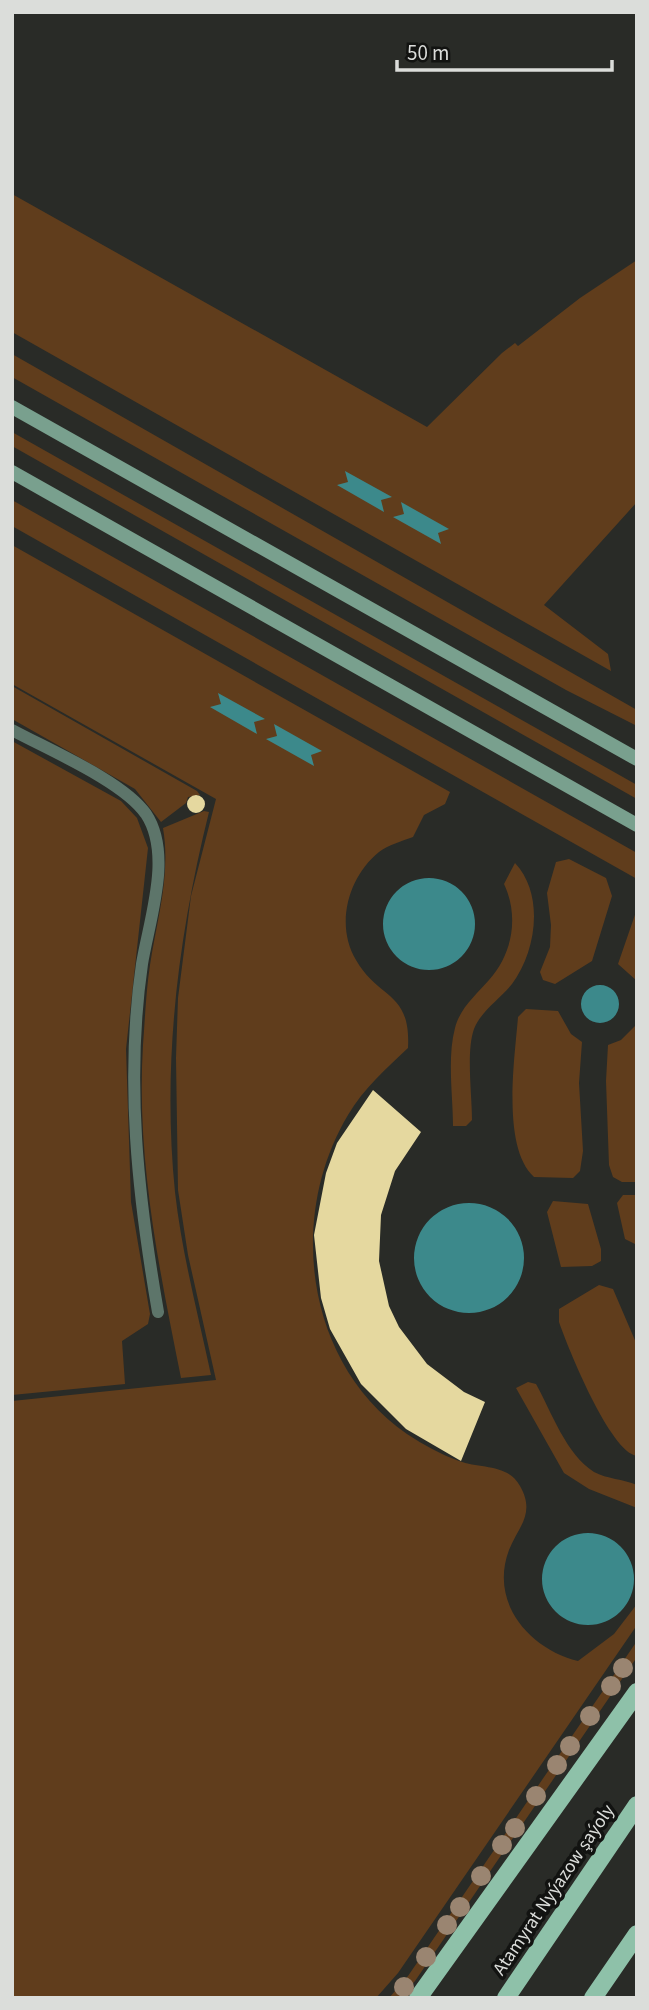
<svg xmlns="http://www.w3.org/2000/svg" width="649" height="2010" viewBox="0 0 649 2010" font-family="'Source Sans 3',sans-serif">
<rect width="100%" height="100%" fill="#292b27"/>
<!-- green -->
<path fill="#603d1c" d="M12,194L427,427L502,353L515,343L518,346L580,298L637,260V502L544,605L608,654L611,671L12,332Z
M12,354L637,710V726L566,690L12,377Z
M12,432L637,785V799L12,446Z
M12,500L637,853V879L12,526Z
M12,545L450,792L445,804L424,815L413,837C402,841 388,845 379,852C348,877 335,925 356,960C379,1000 411,991 408,1048C386,1069 364,1088 348,1115C287,1217 305,1363 407,1434C424,1445 440,1454 459,1461C480,1469 507,1463 520,1486C536,1514 518,1527 509,1550C489,1603 530,1649 578,1661L614,1634L637,1604V1625L398,1973L376,1998H12V1401L216,1380L188,1255L178,1190L176,1058L178,998L191,896L216,799L12,684Z
M12,686L197,791L200,795L188,797L186,803L161,822L135,789L12,719Z
M12,741L121,801L137,818L148,848L126,1049L131,1202L150,1314L148,1324L122,1341L125,1384L12,1395Z
M204,811L209,812C178,937 162,1063 175,1192C182,1254 198,1314 211,1375L181,1378C159,1268 136,1158 143,1045C145,1019 146,991 150,965C157,919 171,875 163,828Z
M569,859L606,878L612,896L592,961L555,984L543,980L540,972L550,947L551,925L547,893L556,862Z
M515,863C545,895 536,952 512,984C501,998 481,1011 474,1029C466,1051 472,1095 472,1120L466,1126H453C453,1096 447,1058 455,1028C460,1008 476,995 489,980C513,953 519,916 504,884Z
M637,909V981L618,964Z
M526,1009L558,1011L571,1034L582,1042L579,1083L583,1151L580,1171L573,1178L534,1177C501,1147 515,1057 518,1017Z
M637,1024V1182H622L613,1177L609,1165L606,1081L608,1045L621,1040Z
M623,1195H637V1245L625,1239L617,1203Z
M553,1201L588,1204L601,1249V1261L592,1266L561,1267L547,1212Z
M599,1285L613,1289L637,1345V1456C610,1452 568,1348 559,1322V1309Z
M528,1382L536,1384C552,1413 566,1454 594,1472C607,1479 623,1479 637,1485V1508L589,1489L564,1473L516,1388Z
M637,1641V1657L415,1981L400,1998H389L408,1976Z"/>
<!-- water -->
<path fill="#3c898b" d="M345,471L392,497L381,500L384,512L337,485L348,482Z
M401,502L449,529L438,533L441,544L393,517L404,514Z
M218,693L265,719L254,722L257,734L210,707L221,704Z
M274,724L322,751L311,755L314,766L266,739L277,736Z
M383 924a46 46 0 1 1 92 0a46 46 0 1 1-92 0Z
M581 1004a19 19 0 1 1 38 0a19 19 0 1 1-38 0Z
M414 1258a55 55 0 1 1 110 0a55 55 0 1 1-110 0Z
M542 1579a46 46 0 1 1 92 0a46 46 0 1 1-92 0Z"/>
<!-- building -->
<path fill="#e5d89f" d="M187 804a9 9 0 1 1 18 0a9 9 0 1 1-18 0Z
M373,1090L421,1132L395,1171L381,1215L379,1261L389,1306L399,1327L427,1364L464,1392L485,1402L461,1461L406,1429L361,1384L330,1329L321,1298L314,1235L326,1173L337,1143Z"/>
<g fill="none" stroke-linecap="round" stroke-linejoin="round">
<!-- lane -->
<path stroke="#5d756a" stroke-width="12" d="M12,730C49,750 123,781 146,814C173,855 149,920 142,964C125,1081 138,1197 158,1312"/>
<!-- secondary -->
<path stroke="#79a08e" stroke-width="14" d="M12,407L637,759
M12,472L637,825"/>
<!-- primary -->
<path stroke="#8ec1a9" stroke-width="18" d="M418,1998L637,1692
M506,1998L637,1805
M593,1998L637,1934"/>
</g>
<!-- trees -->
<g fill="#9a8571">
<circle cx="623" cy="1668" r="10"/>
<circle cx="611" cy="1686" r="10"/>
<circle cx="590" cy="1716" r="10"/>
<circle cx="570" cy="1746" r="10"/>
<circle cx="557" cy="1765" r="10"/>
<circle cx="536" cy="1796" r="10"/>
<circle cx="515" cy="1828" r="10"/>
<circle cx="502" cy="1845" r="10"/>
<circle cx="481" cy="1876" r="10"/>
<circle cx="460" cy="1907" r="10"/>
<circle cx="447" cy="1925" r="10"/>
<circle cx="426" cy="1957" r="10"/>
<circle cx="404" cy="1987" r="10"/>
</g>
<g text-anchor="middle" dominant-baseline="central" stroke-width="7" stroke-linejoin="round" paint-order="stroke">
<!-- street labels -->
<g font-size="19" fill="#dbddda" stroke="#121311">
<text transform="translate(554 1890) rotate(-56)">Atamyrat Nyýazow şaýoly</text>
</g>
</g>
<!-- border -->
<rect width="649" height="2010" fill="none" stroke="#dbddda" stroke-width="28"/>
<!-- scale -->
<path d="M397 60v10h215v-10" fill="none" stroke="#dbddda" stroke-width="3.5"/>
<text x="407" y="60" font-size="21" fill="#dbddda" stroke="#121311" stroke-width="5" paint-order="stroke">50 m</text>
</svg>
